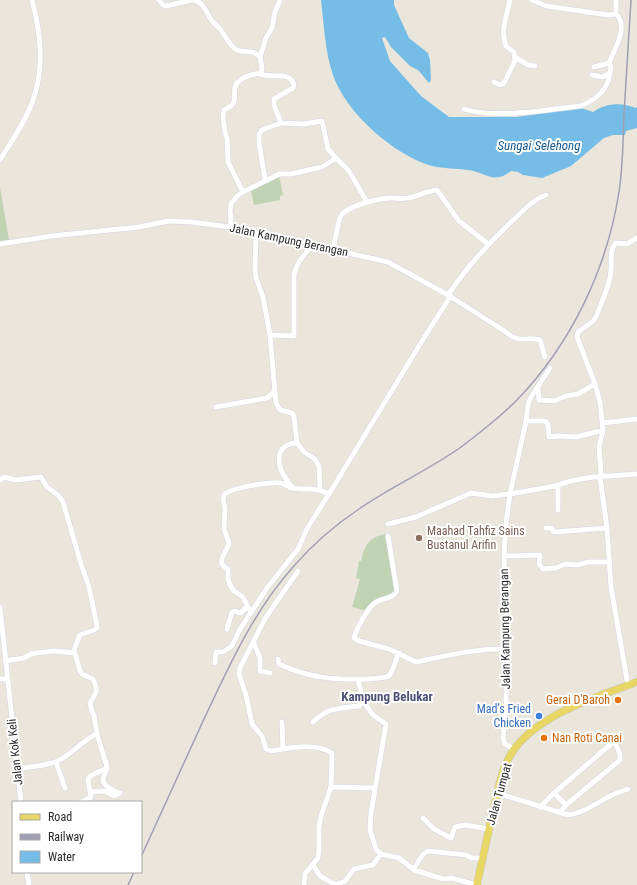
<svg xmlns="http://www.w3.org/2000/svg" width="637" height="885" viewBox="0 0 637 885" font-family="'Roboto Condensed',sans-serif">
<rect width="100%" height="100%" fill="#ebe6dc"/>
<!-- cemetery -->
<path fill="#c0d4b4" d="M279,175L283,195L280,196V200L254,205L251,190Z
M0,187L9,240L0,241Z
M385,534L390,535L398,595L397,596L375,604L370,612L352,607L360,579L356,578L359,561H361C365,545 368,538 385,534Z"/>
<!-- water -->
<path fill="#75bde7" d="M321,0H394V5L409,38L428,53L430,60L431,80L429,83L418,70L410,66L391,47L385,37L382,38L390,61L421,96L449,117H516L581,108L593,112C606,103 621,102 636,108L637,107V128L626,131L625,135H613L604,138L571,166L542,178L523,175L518,172L511,171C493,185 486,172 468,170C456,168 444,169 432,166C395,156 345,112 333,75C325,52 324,25 321,0Z"/>
<g fill="none" stroke-linecap="round" stroke-linejoin="round">
<defs>
<path id="minor" d="M159,0L163,5L166,6L192,0
M194,0C205,3 206,13 212,21C216,25 220,28 223,33C226,37 228,42 232,46C240,56 251,47 260,57
M532,0L546,6L608,15L616,14C629,26 615,49 609,63L611,67L610,73L602,77L592,75
M616,14V0
M515,57L528,65L535,66
M594,67L609,63
M261,74L262,68L260,57L266,38L272,28L275,12L280,0
M494,82L500,85L504,83L515,61L514,52L506,46C500,31 507,15 510,0
M464,109C494,119 548,110 580,106C596,100 608,90 610,73
M281,123L304,124L322,121L328,149L336,158
M0,160C11,142 24,124 32,103C45,69 41,34 32,0
M243,192L228,162L227,138L225,132L223,117L224,110C226,109 230,107 232,105C238,99 231,88 238,82C242,78 250,75 255,74C259,73 261,74 264,75C275,78 290,71 294,85L293,88L274,99V105L281,123L262,130L259,134V143L265,179L264,181
M230,227L231,218L230,211L231,204L237,196L243,192L279,174H291L322,167L336,158L349,171L367,202
M256,233L255,269L256,278L263,297L270,335L276,403L280,410L292,413L294,416L297,443L304,452L315,459L319,466L320,489
M0,244L52,236L139,227L168,221L191,222L230,227L256,233L277,235L312,245L388,262L448,295L506,332C519,344 525,336 540,340L545,357
M333,249C335,242 338,221 341,216C346,206 381,198 392,198C398,198 402,199 408,198C418,196 427,191 437,190L459,221L488,244
M448,295C466,268 487,245 510,223C521,213 532,200 546,195
M270,335L294,336V274C298,260 304,256 312,245
M538,387L539,400L554,401L566,396L578,394L595,384
M216,407L267,398L274,392
M526,421H545L548,424L549,437L557,436L577,437L603,430
M603,423L637,419
M0,480L5,477L15,480L41,477L47,487L58,495L63,502L81,564L89,587L97,626V628L94,630L80,635L74,650L80,671L82,674L93,679C99,692 96,692 90,703L92,712L94,715L97,734L107,767C107,772 103,775 103,780C103,786 115,792 120,793
M558,486V510
M292,487C290,484 288,482 286,479C276,464 275,444 297,443
M388,524L416,517L471,493L492,496L510,494L550,487L575,480L593,477L637,474
M546,528H551L554,532L607,528
M388,536L397,591C393,599 382,598 375,603C368,607 356,630 354,638L359,641L389,649L416,662C445,656 477,648 507,649
M504,556L540,555L539,564L543,569L556,568L565,564L577,565L589,562H610
M298,571L266,617L240,668L239,674L246,695L252,724L262,736L266,749L271,751C288,748 317,742 332,753L331,787L321,816L319,827V849L318,858L305,874L304,885
M0,607L21,802
M251,613L243,597L234,591L230,585L228,578V569C214,563 227,552 229,543L224,529L225,508L223,499L224,495C232,487 269,482 281,483C285,484 288,487 292,488C306,491 314,486 329,494
M227,629L232,612L235,611L239,613H241L247,606
M254,643L260,658V671L270,673
M278,659L279,664C309,678 334,680 367,679C374,678 382,679 389,676C394,670 395,660 399,653
M5,661L24,658L31,654L36,653L54,651L75,653
M215,663L216,652H223L232,646L240,629L267,588L298,549L308,527L329,494L422,341L450,297
M0,679H8
M358,679L363,701L373,715L386,724L371,813L370,830L376,849L381,854L399,858L413,869C420,863 419,855 428,851L466,855L472,858H483
M628,686L611,587L607,528L600,477L601,473L599,447L603,430L600,402L595,384L577,337L578,332L592,322L596,317C601,303 610,286 611,271C612,262 609,250 616,243L627,244L637,238
M282,722L283,749
M313,722C328,708 339,708 359,706L363,701
M514,749L505,744L503,738L506,703L507,649L504,556L506,524L510,494L526,421L528,405L531,397L550,368
M56,762L65,788
M17,769C32,766 51,766 63,758C75,751 84,739 97,734
M331,787L375,788
M90,792L104,791L114,796L120,793
M497,793L568,815C583,813 597,803 610,796C616,793 622,791 628,789
M554,793L566,805
M81,802L91,797C88,775 82,779 105,769L107,767
M540,807L554,793L611,744L614,743L616,745L620,754V760L566,805L562,810L556,812
M423,818L434,829L451,838L455,827L465,825L489,829
M313,865L320,876L334,884H338L345,881L354,869L373,865L381,854
M414,870L443,879L451,878L477,885
M27,872L29,885"/>
<path id="major" d="M477,885C482,860 488,835 493,811C498,790 502,765 515,748C542,713 597,697 637,682"/>
</defs>
<!-- minor casing -->
<use href="#minor" stroke="#d2d3e1" stroke-width="6"/>
<!-- major casing -->
<use href="#major" stroke="#c8c8c8" stroke-width="8"/>
<!-- minor -->
<use href="#minor" stroke="#fff" stroke-width="5"/>
<!-- major -->
<use href="#major" stroke="#e8d764" stroke-width="7"/>
<!-- rail -->
<path stroke="#9fa0b3" stroke-width="1.5" d="M141,857C162,811 183,765 204,719C229,666 253,612 293,567C312,545 335,525 359,509C392,486 429,470 461,447C481,432 500,417 517,400C571,344 607,269 619,192C623,167 623,140 624,114C626,76 629,38 631,0
M128,885L134,872"/>
</g>
<!-- markers -->
<circle fill="#8d6e63" stroke="#fff" stroke-width="1.5" cx="419" cy="538" r="4"/>
<g fill="#e8710a" stroke="#fff" stroke-width="1.5">
<circle cx="618" cy="700" r="4"/>
<circle cx="544" cy="738" r="4"/>
</g>
<circle fill="#3f7fe0" stroke="#fff" stroke-width="1.5" cx="539" cy="716" r="4"/>
<g text-anchor="middle" dominant-baseline="central" stroke-width="4" stroke-linejoin="round" paint-order="stroke">
<!-- street labels -->
<g font-size="12" fill="#2a2a2a" stroke="#fff">
<text transform="translate(289 240) rotate(12)">Jalan Kampung Berangan</text>
<text transform="translate(505 629) rotate(-91)">Jalan Kampung Berangan</text>
<text transform="translate(15 752) rotate(-96)">Jalan Kok Keli</text>
<text transform="translate(499 794) rotate(-74)">Jalan Tumpat</text>
</g>
<!-- education labels -->
<g font-size="12" fill="#785e54" stroke="#fff" text-anchor="start">
<text x="427" y="531">Maahad Tahfiz Sains<tspan x="427" dy="14">Bustanul Arifin</tspan></text>
</g>
<!-- food labels -->
<g font-size="12" fill="#c56008" stroke="#fff" text-anchor="end">
<text x="610" y="700">Gerai D'Baroh</text>
<text x="552" y="738" text-anchor="start">Nan Roti Canai</text>
</g>
<!-- shop labels -->
<g font-size="12" fill="#366cbe" stroke="#fff" text-anchor="end">
<text x="531" y="709">Mad’s Fried<tspan x="531" dy="14">Chicken</tspan></text>
</g>
<!-- water labels -->
<g font-size="13" font-style="italic" fill="#155a92" stroke="#fff">
<text x="539" y="145">Sungai Selehong</text>
</g>
<!-- neighbourhood labels -->
<g font-size="13" font-weight="bold" fill="#4d5077" stroke="#fff">
<text x="387" y="696">Kampung Belukar</text>
</g>
</g>
<!-- legend -->
<rect x="12" y="801" width="130" height="72" fill="#ffffff" stroke="#aaaaaa"/>
<rect x="20" y="814" width="20" height="6" fill="#e8d764" stroke="#aaaaaa"/>
<text x="48" y="821" font-size="12" fill="#2a2a2a">Road</text>
<rect x="20" y="834" width="20" height="6" fill="#9fa0b3" stroke="#aaaaaa"/>
<text x="48" y="841" font-size="12" fill="#2a2a2a">Railway</text>
<rect x="20" y="851" width="20" height="12" fill="#75bde7" stroke="#aaaaaa"/>
<text x="48" y="861" font-size="12" fill="#2a2a2a">Water</text>
</svg>
